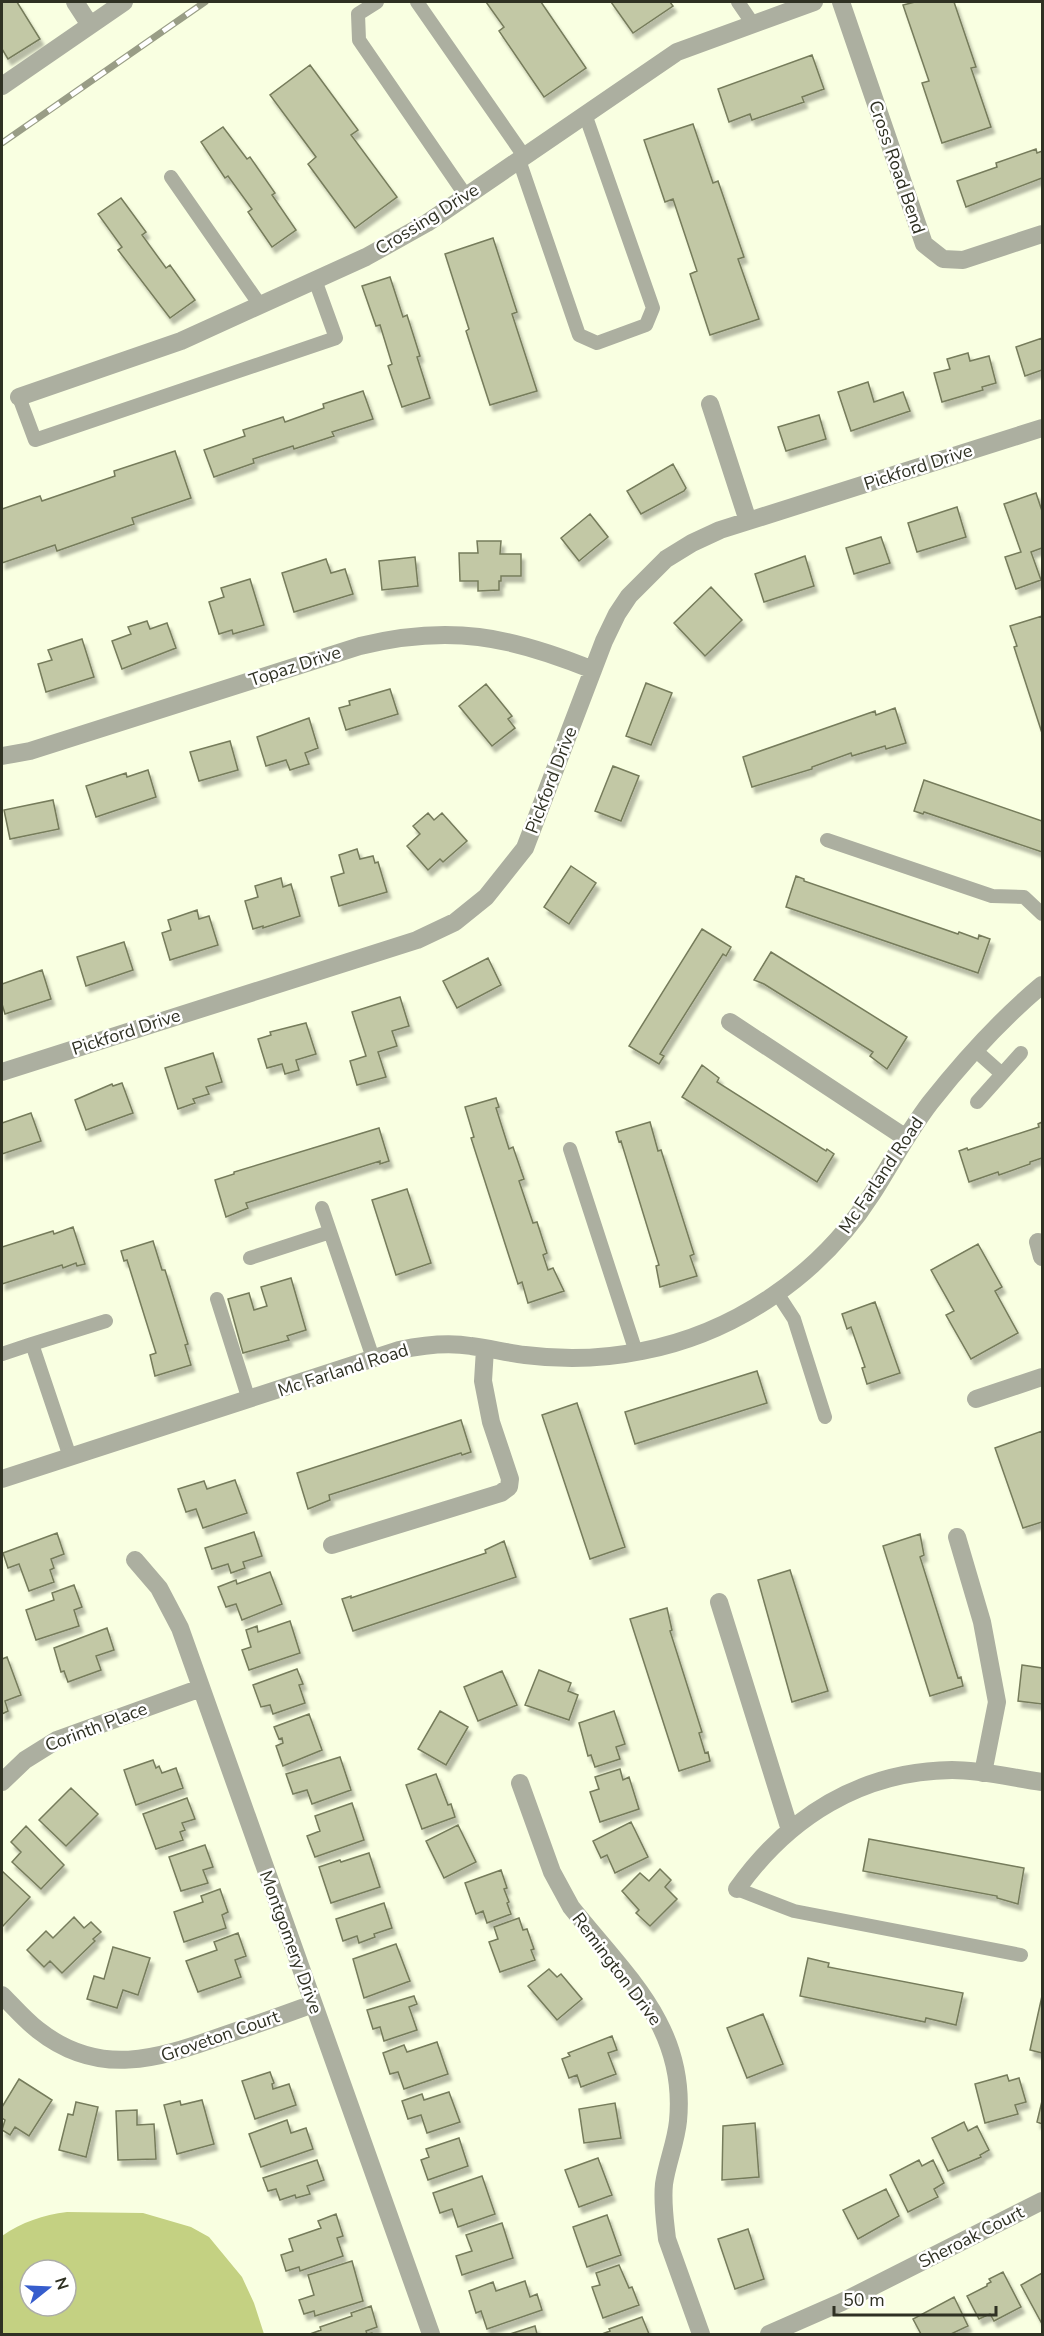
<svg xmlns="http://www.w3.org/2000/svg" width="1044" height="2336" viewBox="0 0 1044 2336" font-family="'Nunito Sans',sans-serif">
<defs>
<filter id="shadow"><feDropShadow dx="3.5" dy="6" stdDeviation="1.5" flood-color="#0004"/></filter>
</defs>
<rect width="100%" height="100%" fill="#f9ffe1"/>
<!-- water -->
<path fill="#c4d182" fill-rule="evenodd" d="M67,2212L143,2213L191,2227L209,2237L242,2277L254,2303L264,2334H2V2236C22,2222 43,2215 67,2212ZM30,2270H66V2306H30Z"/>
<!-- building -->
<path fill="#c2c8a5" stroke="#767c5b" stroke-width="1.5" filter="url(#shadow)" d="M2,2H17L40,39L8,59L2,49Z
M486,2H541L586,68L544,97L499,31L504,27Z
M611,2H670L673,6L633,33Z
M915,2H954L976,67L971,68L991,127L942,143L922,83L929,81L903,5Z
M812,55L824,89L802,97L804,102L752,120L750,114L729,122L718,89Z
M310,65L358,130L351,135L397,197L355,228L308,164L316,157L270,95Z
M693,124L713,183L718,181L744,257L738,259L759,319L710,335L690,274L697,271L673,199L665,202L644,140Z
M223,127L247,159L250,157L275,193L272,195L296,230L272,247L248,212L252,209L228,176L225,178L201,142Z
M1036,149L1037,153L1042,151V178L966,207L957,181L997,167L996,163Z
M121,198L146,232L142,235L166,268L170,265L195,300L170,318L118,250L122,247L98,214Z
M493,238L517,312L512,314L537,391L490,405L466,331L469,329L445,254Z
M390,277L403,317L407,315L420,356L417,357L430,398L402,407L388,366L392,364L380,325L376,326L362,286Z
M1042,338V370L1025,376L1016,347Z
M968,353L970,361L989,356L996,383L982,387L983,390L942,402L934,373L950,369L947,359Z
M868,382L874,402L903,392L910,411L851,431L838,392Z
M363,391L373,419L332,432L334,436L294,449L293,446L253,459L254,463L214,477L204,450L245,436L243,430L283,417L285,422L324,408L323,404Z
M819,415L826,439L786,451L778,427Z
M175,451L191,498L132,518L134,524L57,551L55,545L2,563V509L40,496L42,501L115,476L114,471Z
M673,464L686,488L684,491L641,514L627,491Z
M1036,493L1042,511V548L1031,552L1041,580L1016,589L1005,557L1021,552L1004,504Z
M957,507L966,537L917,552L908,523Z
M590,514L608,537L579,561L561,538Z
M881,537L890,563L854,574L846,548Z
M477,541H501L500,554H521V576H501V581H499V590L478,591V581H460L459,553H478Z
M805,556L814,586L764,602L755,574Z
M415,557L418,586L382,590L379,561Z
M326,559L331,573L345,569L353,594L294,612L282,573Z
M250,579L264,625L233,634L232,630L219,634L209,602L224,597L221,588Z
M711,587L742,620L705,656L674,623Z
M1042,616V733L1014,647L1017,646L1010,626Z
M147,621L150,629L167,623L176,648L122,669L112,641L131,634L128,627Z
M82,639L94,677L46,692L38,664L52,660L48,650Z
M646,683L672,693L651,745L626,736Z
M486,684L512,716L508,719L515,728L492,746L459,706Z
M390,689L398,714L346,730L339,708L350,705L349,701Z
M895,708L906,743L886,749L885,746L852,756L851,753L812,767V769L752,787L743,757L875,711L876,715Z
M309,718L318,748L305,753L309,764L290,770L286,760L266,766L257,737Z
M230,741L238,770L199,781L190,752Z
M613,766L639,776L621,821L595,811Z
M148,770L156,797L96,817L86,786L126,773L127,777Z
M924,780L1042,821V852L924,812L923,814L914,811Z
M53,800L59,829L10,839L4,810Z
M428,813L434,820L442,813L467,841L443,862L440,859L428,870L407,846L420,834L413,826Z
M357,849L360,859L373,856L375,863L378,862L387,892L339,906L331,877L344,873L339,855Z
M571,866L596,883L569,924L544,907Z
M796,876L804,879V881L958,934L959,932L978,939L979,935L990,939L978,973L786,907Z
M281,878L283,887L291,884L300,916L263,928V926L253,929L245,901L258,897L255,886Z
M197,910L199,919L209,916L218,945L170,960L162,933L171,930L168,920Z
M702,929L731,947L726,956L723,954L660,1054L664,1056L659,1064L629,1046Z
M124,942L133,970L86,986L77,957Z
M771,952L907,1037L887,1069L870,1056L873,1052L764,984L754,980Z
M488,958L501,985L457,1008L443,981Z
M42,970L51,999L5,1014L2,1004V984Z
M400,997L409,1026L392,1031L397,1046L378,1052L386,1077L357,1085L350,1061L366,1056L352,1012Z
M306,1023L316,1054L296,1060L299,1070L285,1074L282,1064L267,1068L258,1039L271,1035L270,1032Z
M213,1053L222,1082L206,1087L209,1094L193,1099L195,1103L178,1109L165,1068Z
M702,1065L719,1078L717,1082L826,1151L827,1149L834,1154L817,1182L682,1097Z
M122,1083L133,1113L86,1130L75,1100L112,1084L113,1086Z
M496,1098L499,1107L496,1108L509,1149L513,1147L524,1179L519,1181L533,1223L537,1222L547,1253L543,1255L548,1270L553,1268L564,1291L528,1303L522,1282L518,1284L471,1138L474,1137L465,1107Z
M31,1113L41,1141L2,1154V1123Z
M650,1122L658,1151L661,1150L694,1254L690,1256L697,1276L660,1287L656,1266L659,1265L621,1141L619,1142L616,1132Z
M1042,1122V1158L1030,1162V1164L999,1175L998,1172L969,1182L959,1151L967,1148L968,1150L1039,1127L1038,1124Z
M379,1128L389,1161L380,1164V1161L246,1203L248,1208L226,1217L215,1180L234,1174V1172Z
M407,1189L431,1263L396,1275L372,1200Z
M73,1227L85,1264L77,1266L76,1263L63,1268L62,1265L2,1284V1247L53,1231L54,1234Z
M153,1241L162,1270H165L188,1344L185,1345L191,1365L155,1376L150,1355L156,1353L127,1260L124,1261L121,1251Z
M978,1244L1002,1287L995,1291L1018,1333L971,1359L946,1315L954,1311L931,1270Z
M291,1278L306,1330L287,1336L289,1340L243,1353L228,1299L249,1293L254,1310L267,1306L261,1287Z
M875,1302L900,1373L867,1384L862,1368L865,1367L851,1327L847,1329L842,1314Z
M757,1371L767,1403L635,1444L625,1412Z
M577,1403L625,1547L590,1559L542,1415Z
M461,1420L471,1452L462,1455L461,1453L329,1495L330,1500L308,1509L297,1473Z
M1042,1431V1522L1023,1528L995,1448Z
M235,1480L247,1513L203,1528L196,1509L186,1512L178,1489L204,1481L207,1489Z
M254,1532L262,1556L243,1562L245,1568L231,1573L228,1564L212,1569L205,1548Z
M57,1533L64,1554L51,1559L54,1568L50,1570L54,1582L29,1591L19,1564L8,1568L3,1553Z
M920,1534L924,1555L920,1557L958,1678L961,1677L963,1686L930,1696L883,1546Z
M504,1541L516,1577L353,1631L342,1599L351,1596V1598L486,1553L485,1550Z
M790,1570L828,1691L792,1702L758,1580Z
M270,1572L282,1604L242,1620L236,1604L226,1607L218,1587L236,1580L237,1584Z
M74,1585L82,1607L74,1610L79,1626L36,1640L26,1610L54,1600L52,1593Z
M667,1608L672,1630L670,1631L702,1732L699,1733L705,1753L708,1752L710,1761L679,1771L630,1619Z
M290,1621L300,1653L249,1670L242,1650L251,1647L246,1630L257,1626L258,1632Z
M107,1628L114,1650L96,1656L101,1670L68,1682L64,1671L61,1672L54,1648Z
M7,1657L21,1695L5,1701L8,1711L2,1714V1659Z
M1022,1665L1042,1668V1704L1018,1701Z
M297,1669L303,1684L299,1685L305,1703L273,1714L270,1705L261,1707L253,1685Z
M539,1670L571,1683L568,1691L578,1695L569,1720L525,1705Z
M502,1671L517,1705L478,1721L464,1687Z
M440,1711L468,1727L446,1765L418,1749Z
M614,1711L625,1744L616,1747L620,1759L595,1767L591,1755L588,1756L579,1723Z
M309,1714L322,1750L283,1766L276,1746L283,1743L282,1738L279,1739L274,1727Z
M340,1757L351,1790L312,1804L307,1790L293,1794L286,1774Z
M153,1760L156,1768L159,1766L162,1773L176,1768L183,1788L136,1805L124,1770Z
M620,1769L623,1780L629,1777L639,1809L600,1822L590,1792L599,1789L595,1777Z
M436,1774L448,1805L451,1804L455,1817L422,1829L406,1785Z
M71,1788L98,1814L66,1846L39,1820Z
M187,1798L195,1819L182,1823L185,1830L180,1832L183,1840L156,1849L143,1814Z
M352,1803L364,1840L315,1857L307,1836L320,1831L315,1816Z
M631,1822L648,1857L615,1873L607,1855L601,1858L593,1841Z
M458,1825L476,1862L444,1878L426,1841Z
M26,1826L64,1865L41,1889L12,1862L21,1852L11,1842Z
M869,1839L1024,1868L1018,1904L997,1898V1896L863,1871Z
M205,1845L213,1867L203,1870L208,1883L181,1891L169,1857Z
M369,1853L380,1887L331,1903L319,1867L340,1860L341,1862Z
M660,1869L671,1880L665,1887L677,1899L650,1926L636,1913L639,1910L622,1891L640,1873L649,1881Z
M501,1870L507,1888L504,1889L509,1902L507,1903L511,1914L487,1923L483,1911L476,1914L465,1883Z
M2,1871L30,1897L3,1926L2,1925Z
M220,1889L228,1912L222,1915L226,1928L184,1942L174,1912L203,1902L201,1896Z
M384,1903L392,1928L374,1934L375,1937L359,1943L357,1936L343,1941L336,1919Z
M74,1917L84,1928L91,1922L101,1932L93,1939L95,1941L62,1973L50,1961L44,1967L27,1950L46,1931L53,1938Z
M519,1918L523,1930L527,1929L534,1949L531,1950L535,1960L500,1972L489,1942L498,1939L494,1927Z
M238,1933L246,1956L235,1960L241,1977L198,1992L186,1961L217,1950L214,1942Z
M396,1944L410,1981L364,1998L353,1959Z
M113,1947L150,1958L138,1995L123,1990L117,2008L87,1999L94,1976L104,1979Z
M808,1958L829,1963L828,1967L963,1993L956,2025L926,2018L925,2022L800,1996Z
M549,1969L557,1977L561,1974L582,1999L557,2020L528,1986Z
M414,1996L417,2004L409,2007L417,2030L384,2041L380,2027L373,2029L367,2010Z
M1042,1996V2053L1030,2050Z
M763,2014L783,2064L747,2078L727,2028Z
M612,2036L617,2050L608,2053L616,2074L581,2087L577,2075L569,2078L562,2059L570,2056L568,2053Z
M437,2042L448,2074L404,2089L398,2072L390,2074L383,2053L404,2045L407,2052Z
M270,2072L274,2083L272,2084L273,2089L289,2084L296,2105L255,2119L242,2081Z
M1007,2075L1009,2081L1019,2078L1026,2102L1015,2105L1018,2114L985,2123L975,2084Z
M19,2079L52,2100L29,2136L15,2127L10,2135L2,2130L5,2120L2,2118V2107Z
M449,2092L460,2122L427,2133L421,2115L408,2119L402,2101L422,2094L424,2100Z
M202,2100L214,2144L177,2154L164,2105L180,2101L181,2105Z
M1042,2101V2124L1037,2122Z
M76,2102L98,2107L86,2157L59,2150L68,2114L73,2115Z
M615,2103L621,2138L584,2143L579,2109Z
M137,2110V2125L154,2124L156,2159L118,2160L116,2111Z
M287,2120L291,2133L306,2128L313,2149L261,2167L249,2134Z
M964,2122L968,2131L977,2126L989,2150L980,2155L981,2157L948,2171L932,2138Z
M755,2123L759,2177L722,2180L723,2126Z
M459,2138L468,2166L428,2180L421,2160L429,2157L426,2149Z
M598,2158L612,2195L579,2207L565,2170Z
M317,2160L324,2180L307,2186L310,2194L296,2198L295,2195L280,2200L276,2189L268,2191L263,2178Z
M919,2160L922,2166L933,2160L944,2183L934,2189L938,2197L908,2212L890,2175Z
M482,2176L495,2214L458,2227L452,2209L440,2213L433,2193Z
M886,2189L899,2216L858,2239L843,2210Z
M336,2214L343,2236L337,2238L343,2256L300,2271L299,2267L286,2271L281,2255L293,2251L289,2239L321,2228L318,2221Z
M607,2215L621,2255L587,2267L573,2227Z
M502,2223L513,2258L462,2275L456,2256L472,2251L466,2235Z
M748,2229L764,2279L735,2289L718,2239Z
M352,2261L363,2301L315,2316L314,2311L304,2314L299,2300L314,2295L308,2275Z
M619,2265L629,2288L632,2287L639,2305L603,2318L592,2287L600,2285L596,2273Z
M1003,2272L1021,2307L994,2321L990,2314L979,2319L967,2296L987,2286V2284L991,2282L989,2279Z
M1042,2273V2321L1041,2322L1021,2285Z
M525,2281L530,2297L537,2294L542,2310L487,2329L481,2311L476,2313L469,2291L493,2282L496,2291Z
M954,2297L968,2326L951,2334H921L913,2319Z
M371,2306L377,2327L366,2331L367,2334L372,2333L373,2334H310L321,2330L320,2327L352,2316L351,2313Z
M642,2317L649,2334H602L610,2331L609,2329Z
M535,2326L537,2334H510Z"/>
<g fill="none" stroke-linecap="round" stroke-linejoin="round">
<!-- lane -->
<path stroke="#acafa0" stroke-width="14" d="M377,2L358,14L359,40L466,196
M417,2L524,156
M738,2L753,24
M519,160L579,335L597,343L646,325L653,308L585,114
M171,177L260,305
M19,397L35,440L336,338L315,280
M827,840L992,896L1024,897L1042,914
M975,1050L1002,1074
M977,1102L1021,1053
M570,1149L636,1352
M322,1208L373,1358
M250,1258L330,1232
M777,1293L794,1319L825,1417
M217,1299L249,1400
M2,1354L32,1344
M70,1457L32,1344L106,1321
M737,1889L794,1911L1021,1955"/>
<!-- street -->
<path stroke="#acafa0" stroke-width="18" d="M75,2L90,25
M841,2L924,244L943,259L963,260L1042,234
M2,86L124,2
M19,397L181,341L366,257L427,223L677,52L814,2
M710,404L748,521
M2,756L30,751L360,646C449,624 510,636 593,670
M730,1022L906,1138
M2,1072L417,940L455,922L486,897L525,848L604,641L617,614L629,596L666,559L692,543L720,530L1042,428
M1038,1242L1042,1257
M976,1399L1042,1377
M2,1479L399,1350C423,1345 448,1342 471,1346C489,1348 507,1353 525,1355C564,1360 603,1359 642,1351C736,1333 821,1274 872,1194C891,1164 908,1132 930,1103C964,1060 1000,1020 1042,985
M957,1537L982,1622L997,1702L983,1773
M332,1545L501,1493L509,1487L510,1479L491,1422L483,1381L485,1349
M135,1560L159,1588L180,1628L431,2334
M719,1602L790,1830
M2,1782L25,1760L57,1740L201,1688
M520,1783L552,1872L571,1907C625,1975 687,2027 678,2121C676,2142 667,2163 664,2184C662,2203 665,2221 667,2239L701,2334
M737,1889C788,1817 861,1771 952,1770C982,1770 1013,1778 1042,1782
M2,1995C13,2006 25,2020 38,2030C99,2078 157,2059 222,2036C252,2026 283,2015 313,2004
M769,2334L842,2302L1042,2201"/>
<defs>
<path id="rail" d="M2,143L205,2"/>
</defs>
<!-- rail casing -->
<use href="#rail" stroke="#999d86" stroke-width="7"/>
<!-- rail -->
<use href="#rail" stroke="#fff" stroke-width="4.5" stroke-dasharray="14" stroke-linecap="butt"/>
</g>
<g text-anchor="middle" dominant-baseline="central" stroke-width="5" stroke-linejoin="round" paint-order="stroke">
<!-- street labels -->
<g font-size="18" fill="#2f3123" stroke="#fff">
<text transform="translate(897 167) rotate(71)">Cross Road Bend</text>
<text transform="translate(427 219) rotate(-32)">Crossing Drive</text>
<text transform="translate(918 467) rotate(-18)">Pickford Drive</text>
<text transform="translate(295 666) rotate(-18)">Topaz Drive</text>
<text transform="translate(551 780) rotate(-69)">Pickford Drive</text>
<text transform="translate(126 1032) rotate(-18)">Pickford Drive</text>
<text transform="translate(881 1175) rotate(-56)">Mc Farland Road</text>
<text transform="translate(343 1370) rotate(-18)">Mc Farland Road</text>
<text transform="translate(96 1727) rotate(-21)">Corinth Place</text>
<text transform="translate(291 1942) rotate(70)">Montgomery Drive</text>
<text transform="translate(617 1969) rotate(53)">Remington Drive</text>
<text transform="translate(220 2036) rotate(-19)">Groveton Court</text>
<text transform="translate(971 2237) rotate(-27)">Sheroak Court</text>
</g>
</g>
<!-- border -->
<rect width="1044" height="2336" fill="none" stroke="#2f3123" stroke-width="6"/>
<!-- north arrow -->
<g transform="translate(48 2288) rotate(72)"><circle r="28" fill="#ffffff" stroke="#acada7" stroke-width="1.5"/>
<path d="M0-4.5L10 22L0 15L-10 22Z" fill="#365dcd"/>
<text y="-9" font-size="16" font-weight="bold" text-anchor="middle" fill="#2f3123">N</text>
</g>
<!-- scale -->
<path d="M834 2306v9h162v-9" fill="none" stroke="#2f3123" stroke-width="3"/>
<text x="843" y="2306" font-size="18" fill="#2f3123" stroke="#ffffff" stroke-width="4.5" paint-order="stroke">50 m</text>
</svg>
